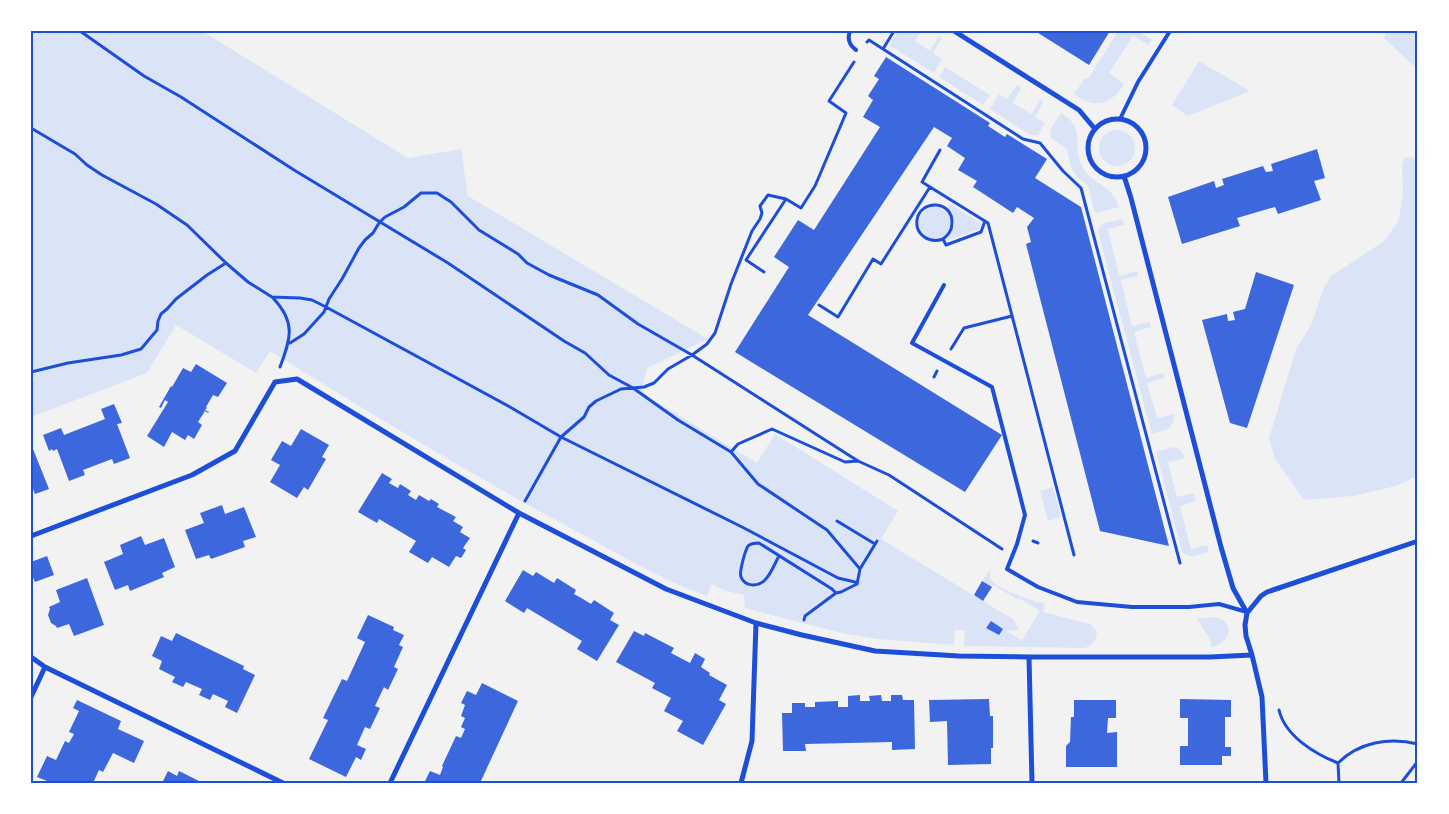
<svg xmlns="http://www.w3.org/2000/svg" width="1449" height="814" viewBox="0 0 1449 814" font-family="Montserrat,sans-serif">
<rect width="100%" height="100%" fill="#f2f2f2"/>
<!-- green -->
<path fill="#dbe4f7" d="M31,31H202L408,158L461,149L468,196L708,339L647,368L642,389L647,396L757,463L775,434L898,511L881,539L1014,620L1019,630L1006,631L1022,640L1040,611L1019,598L1018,600L994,585L992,587L982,581L991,568C990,572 989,576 991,579C996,589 1034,601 1045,604L1043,612L1090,624L1097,631C1096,641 1094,644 1085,648L964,646L965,630H955L954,645L878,639L841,633L745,608L744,595L726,591L712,584L707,596C660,580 618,553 574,530C470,474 370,413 270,351L256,373L176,325L147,373L31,417Z
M897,31H921L915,41L930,51L939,36L942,38L933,53L942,59L934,73L889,45Z
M1118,31H1138L1152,40L1148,45L1133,36L1109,73L1124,84C1116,97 1105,107 1088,102C1083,101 1078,97 1074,94L1085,78L1088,79Z
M1386,31H1418V70L1384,38Z
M1199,61L1250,91L1188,116L1172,105Z
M945,67L990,95L983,105L939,77Z
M1017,85L1021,88L1013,103L1031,114L1040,100L1043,102L1035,117L1045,123L1038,135H1030L990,109L999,94L1007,99Z
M1061,113C1089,130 1070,145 1083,168C1094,186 1111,183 1119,207L1097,213L1094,211L1088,186L1077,177L1073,171L1070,163L1067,149L1051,138C1047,130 1057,120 1061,113Z
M1099 148a18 18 0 1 1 36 0a18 18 0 1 1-36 0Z
M1418,157V476L1396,486L1353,496L1304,500L1275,459L1269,438L1296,349L1311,325L1323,290L1331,276L1384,241L1399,220L1403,192L1402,169L1404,158Z
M950,204L982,224L979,229L946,241V240C956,230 957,218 948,208Z
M919 223a16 16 0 1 1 32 0a16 16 0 1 1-32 0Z
M1122,219L1124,225L1108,229L1119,276L1137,271L1138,276L1121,280L1132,326L1150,322L1151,327L1134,332L1146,378L1163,373L1164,378L1147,383L1157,418L1174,414C1174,431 1164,430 1150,434L1151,431L1098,232L1100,226L1105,223Z
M1173,447L1180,449L1185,458L1168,462L1177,497L1194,493L1196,501L1180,506L1191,549L1207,545L1209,552C1199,554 1190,560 1182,552L1156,452Z
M1053,487L1061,517L1048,521L1040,491Z
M1213,617C1236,620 1232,642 1212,647L1210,639L1197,619Z"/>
<!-- building -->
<path fill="#3d67dc" d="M1035,31H1110L1089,65Z
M886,57L990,123L988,126L1005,137L1007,134L1047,159L1035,178L1081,207L1169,546L1100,531L1026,244L1031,242L1027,227L1034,218L1017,207L1013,213L973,187L977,181L958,170L965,158L947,146L952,138L934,127L808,315L1002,435L965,492L735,352L789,267L774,257L798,220L814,230L880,127L863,117L873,100L868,96L879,79L874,76Z
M1317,149L1325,178L1314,181L1321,200L1278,214L1275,207L1237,218L1240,226L1182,244L1168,197L1214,181L1216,188L1224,185L1222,179L1263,166L1266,172L1273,171L1271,164Z
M1256,272L1294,285L1247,428L1230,423L1202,320L1227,314L1228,321L1235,320L1233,312L1245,309Z
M196,364L227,383L218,397L213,395L206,407L207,408L205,410L209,412L208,413L205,411L198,422L202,425L194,439L188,435L185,440L172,432L164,447L147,436L168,402L165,400L161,408L159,407L171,386L172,387L183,368L191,372Z
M114,404L122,423L117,424L130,458L114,464L112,459L83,470L85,475L69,481L57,449L53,451L52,449L49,451L43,435L61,428L64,435L105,419L101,409Z
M301,429L329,445L322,457L326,459L308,490L304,487L297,498L270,482L280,465L271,460L282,441L291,446Z
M31,444L49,489L35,494L33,489L31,490Z
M382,473L392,479L389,483L398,488L400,484L411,491L408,495L416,500L419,495L429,501L431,499L439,504L437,507L456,517L453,521L463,527L460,532L470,538L463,548L466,550L461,558L456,556L449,567L432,557L428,563L409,552L416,541L379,519L377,523L358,512Z
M222,505L225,514L244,507L256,537L243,541L245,547L211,559L209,555L196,559L185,530L204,523L200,513Z
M141,536L145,545L164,538L175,567L162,573L164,577L130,591L128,585L115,590L104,562L123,554L120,545Z
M47,556L54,575L35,582L31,573V562Z
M523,570L533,576L536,572L554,583L557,578L576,590L574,594L583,599L591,604L594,600L614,613L610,620L619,625L597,661L577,649L582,641L527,608L524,613L505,601Z
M87,578L104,625L74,636L69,624L57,628L56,626L51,623L48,615L50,609L49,607L60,602L56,590Z
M982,581L992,587L983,601L974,595Z
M368,615L394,627L393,630L404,635L399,645L403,647L394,667L398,669L388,690L384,687L375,706L380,708L370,729L365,727L357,745L366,749L361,760L356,757L346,777L309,759L328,720L323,718L342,679L347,681L365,642L357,638Z
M991,621L1003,629L999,635L986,628Z
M634,631L644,636L645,633L674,648L671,653L690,663L695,653L705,659L701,667L710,673L709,675L727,685L719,700L726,704L703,745L677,731L683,721L664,711L671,698L652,688L655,683L616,662Z
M176,633L244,666L243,669L255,675L237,713L225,707L228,701L213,694L210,700L199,695L202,689L186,682L183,687L172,682L175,677L159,669L162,661L152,656L161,636L172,641Z
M482,683L518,701L480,783H424L430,771L440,775L443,767L442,766L456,736L461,738L465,729L461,727L465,718L461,716L465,705L461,703L467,691L476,695Z
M860,695V701H870L869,696L881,695L882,701H891V695H902L903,700H914L915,749L892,750V742L805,744L806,751H783L782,713H792V703H805V707H815V702L838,701V707H848V696Z
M989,699L990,716H993V748H991V764L948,765L947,721L930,722L929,700Z
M1180,699L1231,700V717H1225V747H1231V756H1222V765H1180V746H1188V718H1180Z
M77,700L121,721L118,729L144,741L134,763L113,753L103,772L99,770L93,783H46L47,781L37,777L47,756L56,760L65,741L69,743L74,734L69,732L79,711L73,708Z
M1074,700H1116V718H1108L1107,733L1117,732V767H1066V746L1070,742L1071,717H1074Z
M168,771L177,776L179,771L203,783H162Z"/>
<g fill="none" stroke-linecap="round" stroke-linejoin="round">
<!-- path -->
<path stroke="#1d4ed8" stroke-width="3" d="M80,31L144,76L181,97L294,170L448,263L564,341L585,353L609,375L633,388L678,420L731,452
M867,42L869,40L1023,139L1040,143L1063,171L1081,188L1180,563
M883,49L894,31
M31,128L75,154L87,165L102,175L156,204L187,225L226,263L248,282L272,297L300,298L312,300L326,307L510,407L561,437L744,528L838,578L855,582L857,584
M940,150L922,182L988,223L1074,555
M943,239C930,244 915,235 917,220C920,199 953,200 952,223C952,231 948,235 943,239L946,245L981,232L985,221
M764,272L746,260L786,199L801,208L815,186L846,113L829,101L854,62
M273,298C296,322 291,338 280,367
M819,305L838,317L873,259L881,264L930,187
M290,343L304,334L324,312L329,299L342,279L359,248L365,240L373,233L379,223L385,217L404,207L421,193H437L451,202L479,230L518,254L527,263L549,275L598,295L638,324L692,355L707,344L715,333L731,284L752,231L760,219L762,213L760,206L768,195L786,199
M951,349L964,328L1012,316
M31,372L68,363L121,355L141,349L157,330L158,321L161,314L167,309L176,299L207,275L226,263
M934,377L937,371
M858,461L845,462L772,429L738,444L731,452L758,484L827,530L860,569
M525,501L561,437L584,417L589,407L596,401L621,389L644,387L654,383L668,369L692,355L858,461L889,475L1002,549
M837,521L875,544
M1033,541L1038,543
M779,556C775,563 771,574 765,580C758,587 745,587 741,577C739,572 745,551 748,546C751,543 755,543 759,543L832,589L836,593
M804,620L805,616L836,593L841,592L857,584L860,569L877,541
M1279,710C1285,736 1315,754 1338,763
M1339,783L1338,763C1359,742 1389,737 1418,744
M1401,783L1418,761"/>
<!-- service -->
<path stroke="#1d4ed8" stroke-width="4" d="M850,31C847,39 849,45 856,50
M1120,119L1138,82L1170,31
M944,285L912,343L992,387L1025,515L1017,544L1007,569L1038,587L1077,602L1132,607H1189L1219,604L1247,612"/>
<!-- minor -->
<path stroke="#1d4ed8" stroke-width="5" d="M954,31L1079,110L1095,129
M1088 148a29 29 0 1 1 58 0a29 29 0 1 1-58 0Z
M1124,176L1131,198L1221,547L1233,588L1247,613
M31,536L192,475L235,451L275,382L297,379L519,513L666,589L756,623L802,635L875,651L959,656L1029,657H1210L1252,655
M31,657L45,667L283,783
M1029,657L1032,783
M31,697L45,667
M390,783L519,513
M741,783L752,741L756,623
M1266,783L1262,697L1252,655L1246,636L1245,625L1247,613L1261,596L1267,592L1418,541"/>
</g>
<!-- border -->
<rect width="1449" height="814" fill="none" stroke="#ffffff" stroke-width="65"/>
<rect x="32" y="32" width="1384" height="750" fill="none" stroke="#1d4ed8" stroke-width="2"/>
</svg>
